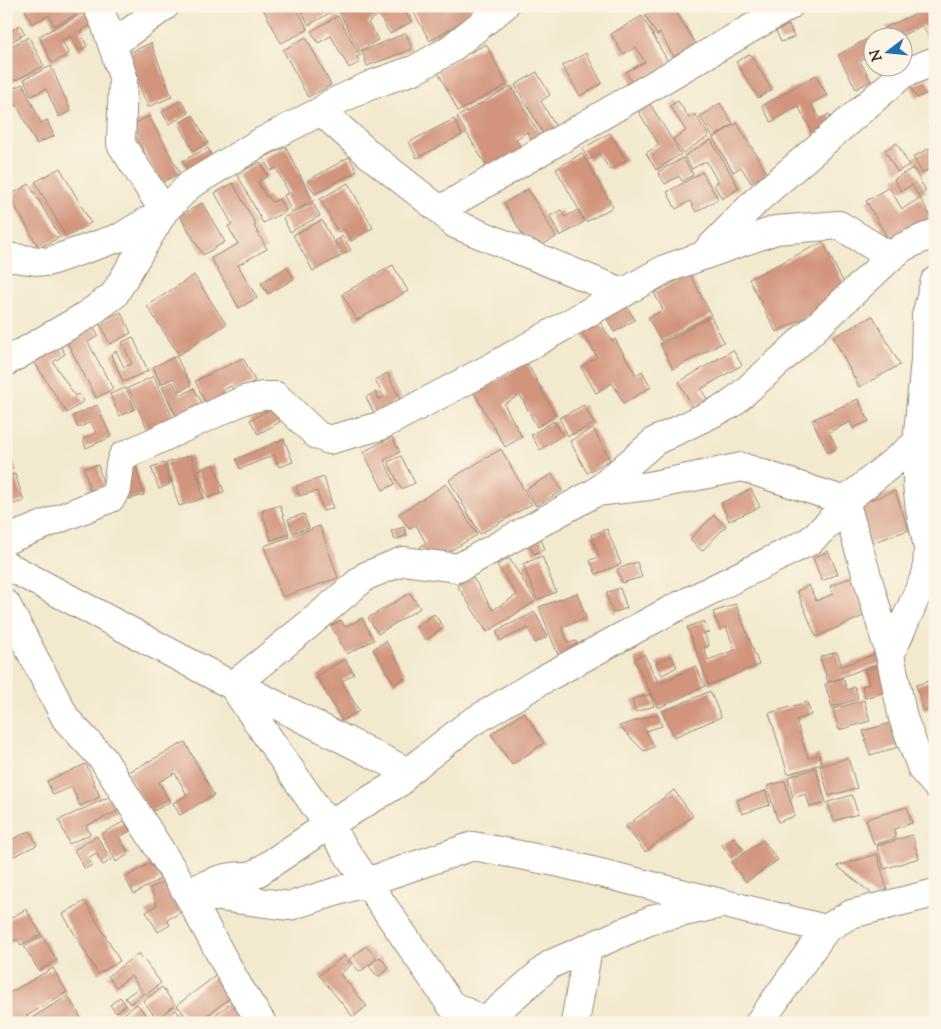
<svg xmlns="http://www.w3.org/2000/svg" width="941" height="1029" viewBox="0 0 941 1029" font-family="'Sorts Mill Goudy',serif">
<rect width="100%" height="100%" fill="#fcf5e5"/>
<filter id="ink" filterUnits="userSpaceOnUse"><feTurbulence type="fractalNoise" baseFrequency=".02" numOctaves="2"/><feDisplacementMap in="SourceGraphic" scale="10" xChannelSelector="R" yChannelSelector="G"/><feConvolveMatrix kernelMatrix="1 2 1 2 8 2 1 2 1" color-interpolation-filters="sRGB"/></filter>
<filter id="wash" filterUnits="userSpaceOnUse"><feTurbulence type="fractalNoise" baseFrequency=".0096" numOctaves="4" result="noise"/><feDisplacementMap in="SourceGraphic" scale="20" xChannelSelector="R" yChannelSelector="G"/><feGaussianBlur stdDeviation="1.12" result="paint"/><feColorMatrix in="noise" values="0 0 0 0 0 0 0 0 0 0 0 0 0 0 0 0 0 1.4 0 .05"/><feComposite in="paint" operator="in"/></filter>
<g filter="url(#wash)">
<rect width="100%" height="100%" fill="#f2e9ce"/>
<g id="blocks">
<!-- building -->
<path fill="#d2947d" d="M33,6H75L79,13L54,26L49,15L32,24L25,10Z
M263,6H296L308,30L281,43L262,7Z
M310,6H331L333,11L309,25L301,11Z
M350,6H402L411,22L390,34L379,15L368,22L378,40L360,51L339,12Z
M410,6H468L473,15L430,41Z
M661,6H673L700,51L678,64L660,33L657,35L645,16Z
M931,7L935,15V42L932,44L923,25L897,38H891L886,27Z
M91,9L97,22L80,31L87,46L79,51L71,36L62,40L69,54L52,63L39,36Z
M338,16L358,52H357H359L361,55L357,57L360,62L349,68L331,36L318,43L311,31Z
M642,16L671,67L634,87L626,72L645,62L636,47L623,54L611,34Z
M9,24L12,30L20,25L25,34L6,45V26Z
M789,25L794,37L781,42L776,31Z
M406,33L412,49L367,66L362,51Z
M878,33L881,38H874V53L860,61L871,81L856,89L838,55Z
M29,37L44,66L12,82L6,71V48Z
M306,37L331,85L308,97L283,50Z
M151,43L172,97L148,107L126,54Z
M486,44L507,85L458,111L437,70Z
M586,53L602,83L580,96L562,66Z
M750,54L772,90L758,98L736,62Z
M51,66L71,111L59,117L46,89L31,96L24,79Z
M537,72L550,95L541,101L557,129L545,137L515,85Z
M816,75L827,95L811,104L820,119L829,114L835,124L814,136L798,106L771,122L762,106Z
M927,79L933,90L917,98L911,87Z
M23,84L41,123L47,120L54,136L36,144L17,105L8,109L6,105V91Z
M511,86L542,139L533,144L527,132L516,139L523,150L489,170L457,117Z
M181,100L189,113L169,124L162,112Z
M678,101L689,118L695,114L709,136L683,153L673,139L686,131L670,106Z
M720,103L733,124L713,137L700,117Z
M650,104L681,154L656,170L646,153L659,145L638,111Z
M193,115L208,143L193,151L179,123Z
M149,116L180,173L161,183L130,126Z
M454,119L462,135L417,158L409,142Z
M935,122V137L928,126Z
M737,123L767,173L751,183L741,167L733,172L713,138Z
M610,133L626,160L610,170L599,153L589,160L582,149Z
M711,140L739,188L722,199L714,185L718,182L706,161L692,169L684,156Z
M897,143L909,165L897,172L885,150Z
M935,145V166L922,173L913,157Z
M286,147L313,201L292,212L284,195L289,193L276,168L270,171L263,158Z
M208,148L214,160L189,173L182,161Z
M582,153L613,207L586,222L556,169Z
M349,157L357,171L315,194L307,181Z
M683,158L693,175L682,181L679,176L665,184L658,172Z
M260,162L268,176L258,182L266,197L268,196L272,202L279,199L286,211L263,223L237,174Z
M60,168L91,223L66,237L35,182Z
M913,168L926,191L918,195L912,185L901,191L894,179Z
M702,172L718,199L696,212L690,201L676,209L667,192Z
M233,183L256,225L254,226L267,249L238,265L257,298L239,308L211,258L238,244L228,226L232,224L215,193Z
M348,183L373,228L351,241L344,229L338,232L320,199Z
M29,184L60,237L39,248L9,196Z
M889,187L902,209L920,198L935,224L895,251L866,201Z
M528,189L556,237L532,251L504,203Z
M202,203L225,242L203,255L180,216Z
M313,203L320,216L290,232L283,218Z
M561,210L565,217L578,210L584,222L560,236L550,216Z
M322,220L341,256L313,271L293,235Z
M343,236L351,250L343,254L335,241Z
M823,242L850,295L776,332L749,279Z
M393,265L408,291L357,320L342,294Z
M287,267L294,279L268,294L261,283Z
M690,274L711,315L661,341L648,318L663,310L654,293Z
M194,275L226,324L179,355L147,306Z
M626,305L635,320L614,332L606,317Z
M121,312L131,333L110,344L99,322Z
M873,316L900,365L859,387L833,337Z
M711,317L724,342L673,369L660,344Z
M600,322L612,341L615,339L636,375L642,371L651,387L624,403L612,383L596,393L581,367L597,357L582,333Z
M92,324L98,336L88,342L113,389L96,398L65,338Z
M133,337L148,371L123,382L111,354L116,351L124,367L132,364L122,342Z
M59,344L65,354L53,362L75,396L79,394L84,401L67,413L33,360Z
M733,350L742,365L701,389L707,399L693,408L679,382Z
M176,356L191,385L180,391L174,378L161,384L153,367Z
M243,358L255,381L234,391L231,386L222,391L225,397L207,406L195,381Z
M527,363L556,416L537,427L520,395L504,404L522,437L505,447L474,393Z
M387,373L400,399L374,413L366,397L375,392L379,399L384,397L375,380Z
M154,376L175,423L150,434L128,388Z
M173,382L180,396L194,388L206,411L180,424L162,387Z
M126,388L135,409L119,416L110,394Z
M858,399L869,421L853,428L850,422L829,432L837,448L828,453L812,420Z
M97,405L111,437L86,448L83,439L96,433L91,422L78,428L73,416Z
M584,405L594,424L568,436L559,418Z
M273,408L280,422L258,434L250,420Z
M554,421L563,435L540,450L531,435Z
M593,428L610,460L587,473L570,441Z
M392,437L400,452L384,460L395,484L383,490L363,452Z
M284,439L293,462L279,467L274,455L240,469L236,459Z
M7,448L13,469L6,471V449Z
M501,449L532,504L480,534L449,480Z
M191,455L204,498L179,506L166,463Z
M401,456L415,483L401,489L388,462Z
M135,462L144,495L125,500L116,467Z
M164,463L170,484L159,489L151,467Z
M214,464L224,492L208,498L197,471Z
M98,465L104,487L90,490L84,468Z
M15,474L24,501L6,506V476Z
M552,474L562,491L536,506L526,489Z
M324,477L333,508L323,511L317,491L299,496L296,486Z
M446,484L477,535L430,563L420,547L426,543L416,525L409,529L399,514Z
M751,489L760,507L729,521L721,503Z
M895,491L909,530L866,545L853,506Z
M280,505L289,534L271,540L262,511Z
M304,514L309,528L293,533L288,519Z
M714,515L726,526L702,551L690,539Z
M320,526L338,578L282,597L264,546Z
M404,527L407,535L395,540L391,531Z
M607,529L621,564L596,574L590,560L599,557L591,535Z
M540,537L545,549L534,554L528,542Z
M828,551L838,574L822,581L813,558Z
M542,556L556,592L537,600L523,564Z
M509,558L536,601L487,632L457,585L472,576L493,610L517,595L497,565Z
M637,562L642,577L622,583L617,569Z
M854,576L870,613L816,637L797,591L809,585L816,601L833,594L830,586Z
M620,588L627,608L613,613L606,593Z
M410,593L420,608L378,634L368,618Z
M577,593L586,618L562,627L568,643L576,641L580,652L560,660L539,607Z
M736,604L759,665L709,685L687,627L704,621L709,632L704,633L709,646L704,648L708,660L735,650L726,627L720,630L713,612Z
M535,612L547,637L535,643L528,628L500,641L496,631Z
M434,614L444,627L426,640L416,627Z
M362,618L374,640L347,654L331,626L341,620L345,627Z
M386,641L407,677L394,684L373,649Z
M837,652L842,666L881,652L885,661L828,682L820,657Z
M644,654L659,684L696,666L705,686L658,708L634,659Z
M935,654V670H934L930,656Z
M672,656L677,667L662,675L656,663Z
M345,659L354,674L342,681L359,711L342,721L316,676Z
M883,664L891,690L865,698L862,686L869,684L865,670Z
M843,678L847,690L855,687L858,699L832,707L825,684Z
M935,679V707L924,711L916,685Z
M710,691L721,717L674,737L662,712Z
M650,694L654,706L635,712L632,700Z
M864,700L870,721L839,730L833,709Z
M807,702L811,715L796,720L808,758L819,755L822,764L788,774L769,713Z
M524,712L544,743L512,765L491,734Z
M658,714L662,726L646,731L654,747L644,751L619,726Z
M901,720L909,744L870,755L863,731Z
M185,742L214,795L180,815L173,803L187,795L175,773L159,782L170,802L150,813L127,773Z
M848,758L857,788L829,796L820,766Z
M86,764L100,797L80,806L72,787L53,795L47,781Z
M816,768L826,803L810,807L806,794L793,798L788,777Z
M785,781L795,816L778,822L767,786Z
M674,790L693,816L645,852L626,826Z
M766,791L770,805L742,814L737,800Z
M852,795L858,814L834,821L828,802Z
M111,796L118,811L86,826L90,834L69,844L59,820Z
M907,807L912,823L894,829L896,838L874,845L866,819Z
M125,821L130,831L119,837L129,854L116,862L101,834Z
M30,831L37,845L6,860V842Z
M912,835L919,858L884,869L877,846Z
M97,836L111,860L103,865L96,853L88,858L92,865L85,869L74,850Z
M734,837L743,850L731,858L722,845Z
M763,840L778,860L746,882L731,862Z
M877,854L887,889L876,897L837,866Z
M150,863L160,879L134,894L125,878Z
M174,878L187,909L167,920L170,925L158,932L146,912L157,905L150,888Z
M85,901L120,961L98,974L63,914Z
M26,909L41,934L21,945L17,939L6,946V921Z
M42,936L57,960L39,971L24,946Z
M366,946L377,958L360,972L349,960Z
M139,953L161,983L146,995L131,976L116,987L108,976Z
M344,956L351,965L340,974L367,1006L353,1017L319,975Z
M380,957L389,968L378,977L369,966Z
M53,968L67,992L15,1023H11L6,1014V995Z
M218,974L234,995L197,1023H191L177,1005Z
M162,987L175,1005L157,1019L143,1001Z
M138,988L143,994L130,1004L125,998Z
M68,996L81,1018L73,1023H23Z
M240,996L254,1014L243,1023H205Z
M120,997L126,1005L116,1013L110,1005Z
M137,1004L152,1023H112Z
M176,1010L186,1023H159Z"/>
</g>
</g>
<g filter="url(#ink)">
<use href="#blocks" fill-opacity="0" stroke="#968a76" stroke-width="1"/>
<g fill="none" stroke-linecap="round" stroke-linejoin="round">
<defs>
<path id="minor" d="M113,47L121,38L165,6
M321,111L370,155L440,210L455,224L624,293
M440,210L789,6
M707,251L757,200L903,74L935,61
M6,257L47,262L121,237L164,211L121,144L123,77L105,23L97,6
M6,362L87,315L114,295L164,211L190,185L261,142L321,111L330,104L371,85L416,69L449,50L504,6
M596,492L649,486L742,467L845,501
M845,501L890,655L903,718L922,769L935,784
M6,540L111,498L117,489L120,465L123,456L244,400L263,396H276L317,435L329,440L380,426L494,366L665,269L776,230L839,225L891,257
M6,565L233,686L451,1005L485,1021L486,1023
M6,604L66,719L103,759L187,893L238,986L262,1023
M890,655L927,572L928,548L920,509L917,484V443L925,360L926,316L935,281
M408,772L469,724L544,679L669,611L810,541L829,523L845,501L917,443L935,432
M187,893C198,888 210,882 222,879C233,875 243,877 254,875L328,825L400,782L408,772L235,684L308,625L366,576L403,561L458,568L596,492L655,441L730,405L783,358L891,257L903,247L935,233
M189,893L290,906L367,882L473,846L556,862L826,929
M485,1021L551,964L656,918L716,905
M575,1023L588,948
M759,1023L826,929L851,914L935,893"/>
</defs>
<!-- minor casing -->
<use href="#minor" stroke="#968a76" stroke-width="30"/>
<!-- minor -->
<use href="#minor" stroke="#fff" stroke-width="28"/>
</g>
</g>
<!-- margin -->
<rect width="941" height="1029" fill="none" stroke="#fcf5e5" stroke-width="25"/>
<!-- north arrow -->
<g transform="translate(888 52) rotate(254)"><circle r="24" fill="#fcf5e5" stroke="#afa495"/>
<path d="M0-4L9 19L0 12L-9 19Z" fill="#1f6fb2"/>
<text y="-8" font-size="14" font-weight="bold" text-anchor="middle" fill="#3b2a1e">N</text>
</g>
</svg>
